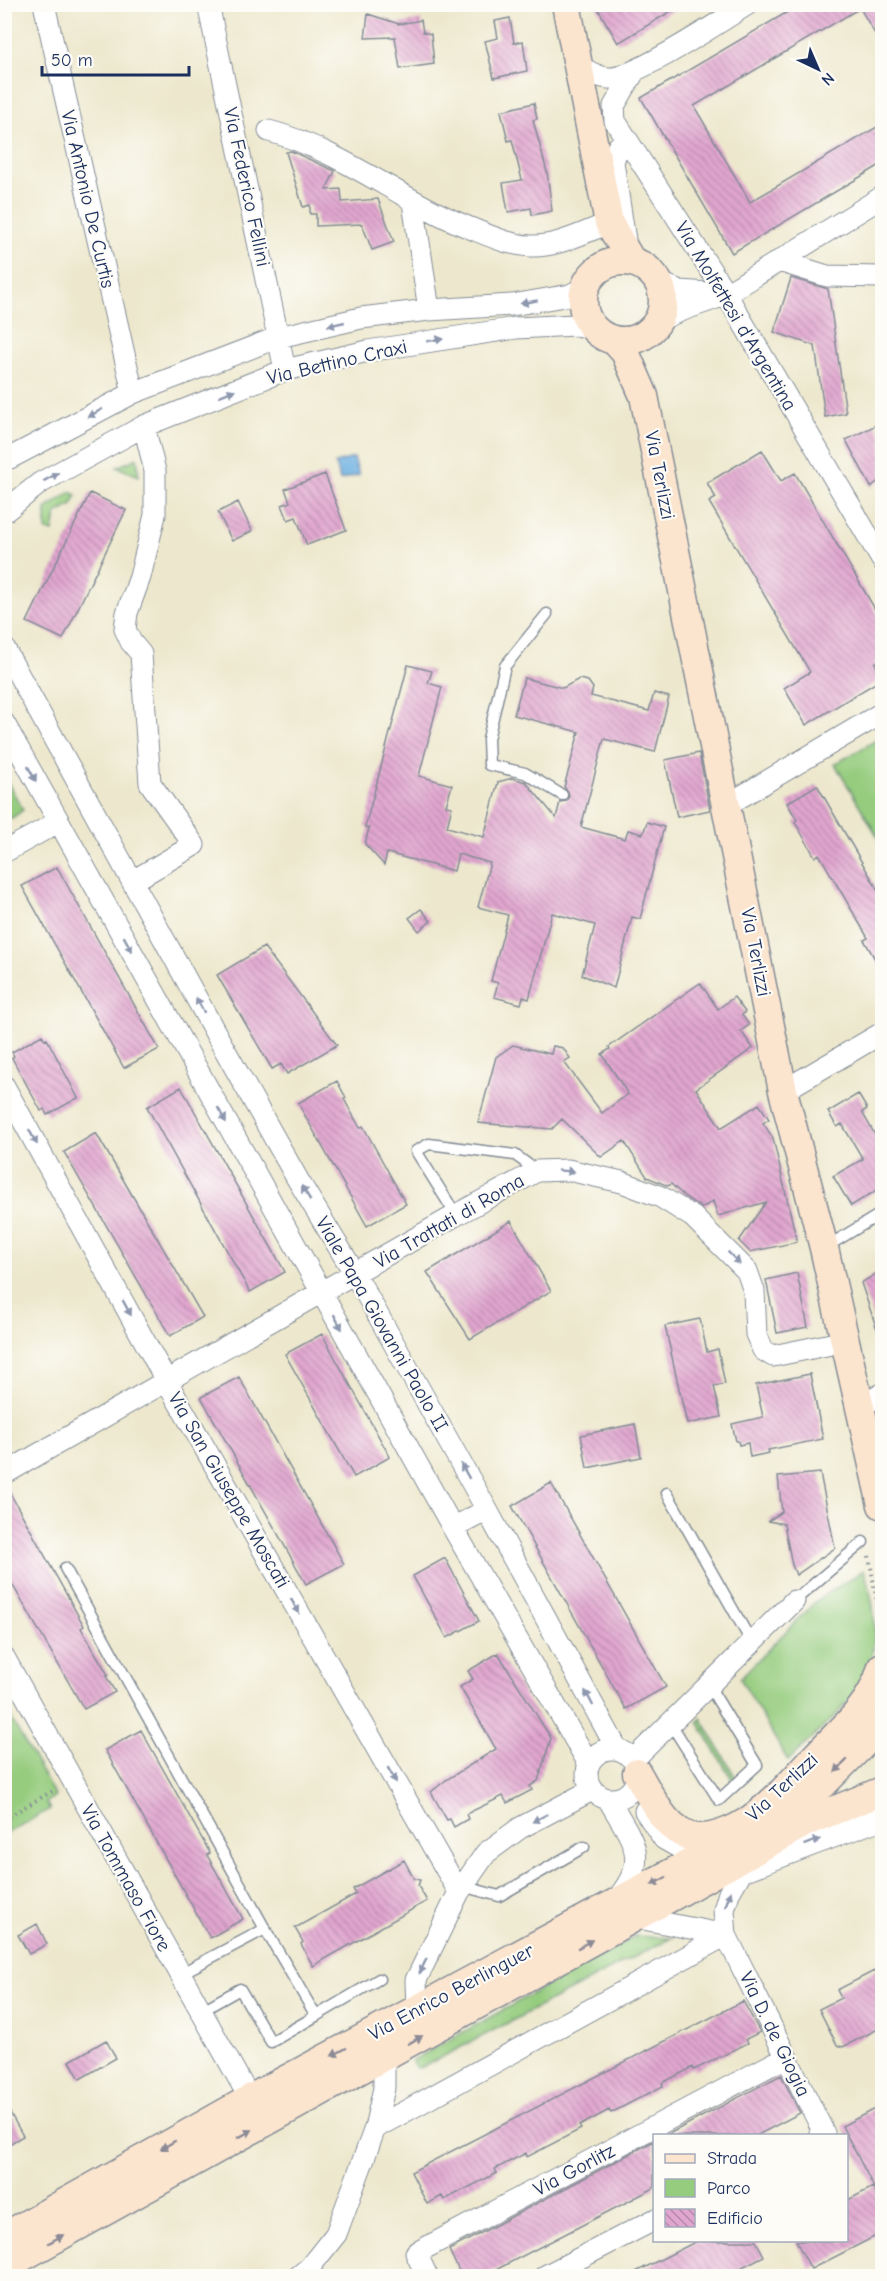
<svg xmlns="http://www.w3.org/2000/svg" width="887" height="2281" viewBox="0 0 887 2281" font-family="'Comic Neue',sans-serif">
<defs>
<pattern id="water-ripples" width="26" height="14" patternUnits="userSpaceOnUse" patternTransform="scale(1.5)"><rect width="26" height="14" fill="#6aafe0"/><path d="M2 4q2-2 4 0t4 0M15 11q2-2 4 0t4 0" fill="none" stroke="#568fb9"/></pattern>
<pattern id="building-back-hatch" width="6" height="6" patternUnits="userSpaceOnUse" patternTransform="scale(1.5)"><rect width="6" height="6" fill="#e1a6cf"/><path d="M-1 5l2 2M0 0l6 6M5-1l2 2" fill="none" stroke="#b688ab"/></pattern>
</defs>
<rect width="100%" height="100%" fill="#fdfcf7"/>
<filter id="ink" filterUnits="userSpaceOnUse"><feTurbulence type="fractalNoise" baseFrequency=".0167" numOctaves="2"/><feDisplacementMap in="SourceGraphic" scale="12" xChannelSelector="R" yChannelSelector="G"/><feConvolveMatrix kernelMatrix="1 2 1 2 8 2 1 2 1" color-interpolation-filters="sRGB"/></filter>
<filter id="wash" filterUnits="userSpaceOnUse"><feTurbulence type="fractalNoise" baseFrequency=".008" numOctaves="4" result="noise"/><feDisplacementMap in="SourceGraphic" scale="24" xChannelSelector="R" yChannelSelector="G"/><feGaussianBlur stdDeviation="1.35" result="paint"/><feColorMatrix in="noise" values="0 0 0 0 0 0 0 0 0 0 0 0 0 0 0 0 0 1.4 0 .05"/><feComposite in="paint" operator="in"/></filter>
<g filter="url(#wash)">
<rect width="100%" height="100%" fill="#ede8cd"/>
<!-- green -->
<path fill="#95cc7e" stroke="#587e6e" stroke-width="1.5" d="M137,458L139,476L117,467Z
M71,492L77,495L72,505L56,514L53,532L46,530V509Z
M878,739L882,747V844L835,764Z
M8,783L23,810L12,818L5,817V786Z
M864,1570C877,1608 881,1652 859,1687C844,1711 808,1741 788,1761L740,1678L816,1601Z
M4,1706L55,1796L46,1803L50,1809L5,1834Z
M701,1718L736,1778L733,1781L698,1722Z
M636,1936L671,1938L423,2067L416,2068L411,2061Z"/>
<!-- water -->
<path fill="url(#water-ripples)" stroke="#426f9f" stroke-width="1.5" d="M354,458L359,475L340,480L335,463Z"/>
<g id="blocks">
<!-- building -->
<path fill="url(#building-back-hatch)" d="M595,4H683L618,43Z
M801,4H882V46L860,8L694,106L750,202L882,124V164L732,253L641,98Z
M368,14L399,24L421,20L423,32L431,34L434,64L400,69L395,37L365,38Z
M510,18L514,43L523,41L527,71L494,78L485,41L498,38L495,21Z
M534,103L537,119L533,120L547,172L552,211L532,215L531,208L508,212L503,183L522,180L512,140L508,141L501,111Z
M291,151L335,171L326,190L341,189L342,202L378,199L394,242L372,250L362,224L316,226V214H310V205L303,207L286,152Z
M791,278L828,289L846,413L825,417L815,346L774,332Z
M876,425L882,437V478L871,487L846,440Z
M762,450L781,481L795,473L882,621V658L875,663L882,679L806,725L784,688L810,672L709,502L716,498L707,483Z
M325,474L346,530L307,545L296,517L288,520L282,505L290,502L285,489Z
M90,493L126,510L63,639L27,622Z
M238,502L252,531L232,541L218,512Z
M408,665L432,671L428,683L442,687L419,776L452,785L446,806L452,807L447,827L484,837L498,782L512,778L526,782L556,818L560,802L566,801L569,796L568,791L564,787L579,732L514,715L524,678L563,688L579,679L588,681L593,688L591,696L649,711L654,693L669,697L655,752L604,739L581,827L625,839L628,830L643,834L647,822L664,827L640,919L632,917L614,988L582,975L595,925L552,913L529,999L523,997L521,1004L494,997L498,983L491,981L508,915L478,907L490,863L458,854L454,871L387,853L384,865L365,844L369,828L365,827Z
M699,753L710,810L677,817L665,760Z
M817,785L882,897V971L864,940L868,938L819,854L815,857L795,822L797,820L787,803Z
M57,867L159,1049L124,1068L22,886Z
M421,909L431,921L419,931L409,918Z
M264,947L337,1045L287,1074L281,1064L272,1069L217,975Z
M700,983L718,1009L734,997L745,1012L742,1015L749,1025L741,1031L753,1048L696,1089L721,1128L759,1104L769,1119L763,1123L773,1138L797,1242L750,1252L739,1241L766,1202L718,1216L713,1201L702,1208L684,1196L671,1184L668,1186L647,1177L624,1141L601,1157L562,1119L552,1129L478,1123L496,1057L513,1045L551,1054L553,1046L563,1048L570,1058L564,1062L602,1113L628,1094L602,1054L610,1049L609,1047Z
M42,1035L45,1040L47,1039L78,1098L47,1115L44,1109L41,1111L12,1058L14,1056L12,1052Z
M337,1081L346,1098L344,1099L360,1128L363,1126L406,1204L367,1226L298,1103Z
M181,1087L285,1272L250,1292L147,1107Z
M858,1094L867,1109L862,1112L882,1147V1187L851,1206L833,1176L863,1159L842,1124L837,1127L828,1112Z
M96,1133L203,1317L170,1336L64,1152Z
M511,1221L551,1291L470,1339L427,1272Z
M882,1270V1338H880L861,1283Z
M797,1273L808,1327L777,1333L766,1280Z
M700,1319L707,1352L718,1349L725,1384L714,1386L721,1417L687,1424L665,1326Z
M322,1334L390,1457L354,1477L285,1354Z
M810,1374L823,1439L768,1450L769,1453L750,1457L748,1443L739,1445L738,1441H736L732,1424L763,1417L756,1385Z
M239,1377L344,1564L306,1584L201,1397Z
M635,1424L641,1457L587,1468L581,1435Z
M820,1473L835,1548L796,1575L792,1565L784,1524L768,1521L782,1512L778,1477Z
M551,1483L666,1687L626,1709L512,1506Z
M6,1486L84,1626L81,1628L108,1675L106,1676L115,1692L84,1709L4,1570Z
M445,1558L479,1621L447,1638L413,1576Z
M498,1653L551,1738L538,1781L530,1786L532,1790L507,1803L503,1796L466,1814L468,1819L454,1827L450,1819L447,1820L431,1792L446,1780L496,1749L460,1687L473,1679L468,1671Z
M141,1730L210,1853L207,1855L243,1919L210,1938L105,1750Z
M404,1860L414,1879L420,1880L418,1886L427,1901L313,1966L301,1944L303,1942L295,1928L356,1894L353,1889Z
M37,1924L47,1944L29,1954L18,1935Z
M882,1967V2027L843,2047L837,2045L819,2009L841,1998L837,1990Z
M743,2001L760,2032L746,2039L748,2043L694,2070L693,2067L662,2083L663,2086L611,2113L609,2110L579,2126L581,2129L527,2157L526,2153L495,2169L497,2173L444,2200L442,2196L427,2204L411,2172Z
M106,2040L116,2058L80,2079L70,2061Z
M781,2075L800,2113L756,2136H665Z
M4,2102L23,2136L4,2147Z
M882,2105V2203L842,2126Z
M654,2141V2188L482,2277H462L449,2250Z
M873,2187L882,2205V2233L811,2269L796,2241H846V2201Z
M697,2241H756L764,2256L723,2277H626Z"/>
</g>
</g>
<g filter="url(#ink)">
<use href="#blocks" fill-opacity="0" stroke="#848c96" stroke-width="1.5"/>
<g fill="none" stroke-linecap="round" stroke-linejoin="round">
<defs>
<path id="service" d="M547,614L505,666L488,739L489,765L525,773L562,795
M456,1215L416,1151L429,1144L515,1155L537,1171
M826,1247L882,1213
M667,1493L752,1643
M65,1568L265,1929L180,1974
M794,1601L863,1542
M671,1724L719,1800L757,1765L709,1686
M462,1886L499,1896L584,1847
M265,1929L316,2016L379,1979
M201,2011L240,1989L271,2042L316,2016"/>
<path id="minor" d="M44,4L133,393
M208,4L285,370
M578,65C587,71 597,77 608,78C633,80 722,20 748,4
M634,72L614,106L615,121L726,294L882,560
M269,131C341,150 400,200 470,228C490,236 509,245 531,246C557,247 585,232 609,223
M413,202L429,310
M625,240L613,162L618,147L626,139
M779,261L827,276L882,277
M658,282L680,291L722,294
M658,321C680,309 703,304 726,294L882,197
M4,459L10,458L133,393L279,337L361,318L429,310L512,305L570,295L586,287
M4,512L40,483L144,426L285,370L368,351L516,328L576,325L594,329
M4,648L221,1043L298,1180L355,1274L487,1510L617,1749
M4,723L453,1528L589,1764
M727,805L882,713
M4,852L58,822
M133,881L194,845L150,783L141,654L131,642L125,629L127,613L140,577L155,515V471L144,426
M4,1086L167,1382L459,1892
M783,1091L882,1033
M860,1407L882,1394
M4,1474L456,1215L537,1171L568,1170L622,1182L661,1197L693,1217L747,1271L754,1291L756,1334L763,1350L773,1356L846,1341
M453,1528L487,1510
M4,1657L250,2099
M587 1774a25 25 0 1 1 50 0a25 25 0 1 1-50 0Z
M633,1760L794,1601
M609,1800C632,1841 652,1858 616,1900
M645,1811L664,1839L699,1859
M744,1867L729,1893L724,1910L726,1935L824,2133L819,2136
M633,1917L726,1935
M417,2011L416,1980L459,1892L486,1853L520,1828L592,1790
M375,2128L726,1935
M299,2276L309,2268L336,2234L375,2128L384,2088V2057
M427,2276L416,2253L786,2057
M545,2276L654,2220"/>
<path id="tertiary" d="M741,1869L882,1816"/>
<path id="secondary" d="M566,4L609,223L632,262
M583 301a40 40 0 1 1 80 0a40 40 0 1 1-80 0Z
M614,340L625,352L644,396L783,1091L824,1248L882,1505
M637,1773C651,1796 666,1835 697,1838C712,1839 733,1831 745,1823C772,1806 793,1780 815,1757C829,1742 846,1727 859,1711C869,1699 878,1682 882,1667
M4,2237L250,2099L729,1842L822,1785L882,1725
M4,2267L808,1821L882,1791"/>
</defs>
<!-- service casing -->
<use href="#service" stroke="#848c96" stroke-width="13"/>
<!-- minor casing -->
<use href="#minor" stroke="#848c96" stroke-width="23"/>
<!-- tertiary casing -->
<use href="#tertiary" stroke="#848c96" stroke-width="28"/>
<!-- secondary casing -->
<use href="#secondary" stroke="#848c96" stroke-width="31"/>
<!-- path -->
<path stroke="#848c96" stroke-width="4" stroke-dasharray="1.5 4.5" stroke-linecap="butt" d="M869,1556L880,1619L882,1618
M4,1819L56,1789"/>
<!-- service -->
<use href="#service" stroke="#fff" stroke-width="10"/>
<!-- minor -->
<use href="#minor" stroke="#fff" stroke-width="21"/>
<!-- tertiary -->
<use href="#tertiary" stroke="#fff" stroke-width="26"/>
<!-- secondary -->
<use href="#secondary" stroke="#fce5cf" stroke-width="28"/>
</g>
<!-- one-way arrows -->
<defs><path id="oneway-solid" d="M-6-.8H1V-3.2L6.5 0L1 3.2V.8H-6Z" transform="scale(1.5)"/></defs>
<g fill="#8d97ae">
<use href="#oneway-solid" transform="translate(529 302) rotate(170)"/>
<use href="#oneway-solid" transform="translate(336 324) rotate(167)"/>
<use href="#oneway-solid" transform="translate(435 340) rotate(-9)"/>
<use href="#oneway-solid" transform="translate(227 393) rotate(-22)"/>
<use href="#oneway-solid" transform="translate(95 413) rotate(152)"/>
<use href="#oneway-solid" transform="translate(51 477) rotate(-29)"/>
<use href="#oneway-solid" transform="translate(32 774) rotate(62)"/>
<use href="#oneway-solid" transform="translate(128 944) rotate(61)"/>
<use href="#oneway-solid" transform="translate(200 1005) rotate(-119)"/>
<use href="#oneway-solid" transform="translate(222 1115) rotate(61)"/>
<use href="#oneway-solid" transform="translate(33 1137) rotate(61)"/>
<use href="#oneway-solid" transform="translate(566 1171) rotate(4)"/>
<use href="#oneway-solid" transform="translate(306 1193) rotate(-121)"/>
<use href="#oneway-solid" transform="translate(734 1258) rotate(45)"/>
<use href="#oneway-solid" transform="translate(127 1308) rotate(61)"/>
<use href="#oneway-solid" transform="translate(338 1322) rotate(61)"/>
<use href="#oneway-solid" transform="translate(465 1471) rotate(-119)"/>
<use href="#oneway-solid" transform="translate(295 1606) rotate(60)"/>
<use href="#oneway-solid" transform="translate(589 1698) rotate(-118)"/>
<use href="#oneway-solid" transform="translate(392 1775) rotate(60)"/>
<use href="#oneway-solid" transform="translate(540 1818) rotate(152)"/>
<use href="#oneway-solid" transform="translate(812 1842) rotate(-20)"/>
<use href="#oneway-solid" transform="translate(728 1899) rotate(-70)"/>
<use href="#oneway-solid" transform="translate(423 1966) rotate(116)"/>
</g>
<g fill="#8c8a96">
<use href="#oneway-solid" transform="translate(841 1766) rotate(135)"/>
<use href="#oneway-solid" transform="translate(659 1881) rotate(152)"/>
<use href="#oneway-solid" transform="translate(585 1944) rotate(-29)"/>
<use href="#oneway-solid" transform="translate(415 2040) rotate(-29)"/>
<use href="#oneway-solid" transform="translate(339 2052) rotate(152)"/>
<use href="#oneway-solid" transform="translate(245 2134) rotate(-29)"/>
<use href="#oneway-solid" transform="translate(168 2145) rotate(150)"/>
<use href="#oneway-solid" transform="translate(56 2239) rotate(-29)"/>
</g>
</g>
<g text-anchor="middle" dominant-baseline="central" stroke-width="4.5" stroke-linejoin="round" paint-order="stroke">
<!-- street labels -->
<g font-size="20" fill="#1b2f5e" stroke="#fdfcf7">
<text transform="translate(247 187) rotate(78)">Via Federico Fellini</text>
<text transform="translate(88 199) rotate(77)">Via Antonio De Curtis</text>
<text transform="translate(736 316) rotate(59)">Via Molfettesi d'Argentina</text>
<text transform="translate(337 362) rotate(-13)">Via Bettino Craxi</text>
<text transform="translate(660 475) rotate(79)">Via Terlizzi</text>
<text transform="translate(756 952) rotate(79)">Via Terlizzi</text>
<text transform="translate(449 1221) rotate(-30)">Via Trattati di Roma</text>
<text transform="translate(382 1324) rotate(60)">Viale Papa Giovanni Paolo II</text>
<text transform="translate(229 1490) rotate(60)">Via San Giuseppe Moscati</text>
<text transform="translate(782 1787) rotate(-43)">Via Terlizzi</text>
<text transform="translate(126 1878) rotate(61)">Via Tommaso Fiore</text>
<text transform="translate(451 1992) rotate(-28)">Via Enrico Berlinguer</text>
<text transform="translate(775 2034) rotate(64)">Via D. de Giogia</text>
<text transform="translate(574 2170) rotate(-28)">Via Gorlitz</text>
</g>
</g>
<!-- margin -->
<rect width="887" height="2281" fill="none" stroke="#fdfcf7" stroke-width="24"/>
<!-- legend -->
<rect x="653" y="2134" width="195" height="108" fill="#fdfcf7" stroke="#a3aaba" stroke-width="1.5"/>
<rect x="665" y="2154" width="30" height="9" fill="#fce5cf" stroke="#a3aaba" stroke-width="1.5"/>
<text x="707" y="2164" font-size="18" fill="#1b2f5e">Strada</text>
<rect x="665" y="2179" width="30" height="18" fill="#95cc7e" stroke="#a3aaba" stroke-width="1.5"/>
<text x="707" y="2194" font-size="18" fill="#1b2f5e">Parco</text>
<rect x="665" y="2209" width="30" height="18" fill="url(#building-back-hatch)" stroke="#a3aaba" stroke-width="1.5"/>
<text x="707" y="2224" font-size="18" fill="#1b2f5e">Edificio</text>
<!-- north arrow -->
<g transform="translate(818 69) rotate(136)" stroke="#fdfcf7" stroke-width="4.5" paint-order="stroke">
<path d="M0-4.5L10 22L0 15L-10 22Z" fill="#1b2f5e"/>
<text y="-9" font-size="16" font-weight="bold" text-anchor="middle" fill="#1b2f5e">N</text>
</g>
<!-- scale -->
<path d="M42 66v9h147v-9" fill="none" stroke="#1b2f5e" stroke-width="3"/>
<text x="51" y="66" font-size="18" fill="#1b2f5e" stroke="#fdfcf7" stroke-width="4.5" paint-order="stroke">50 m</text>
</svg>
